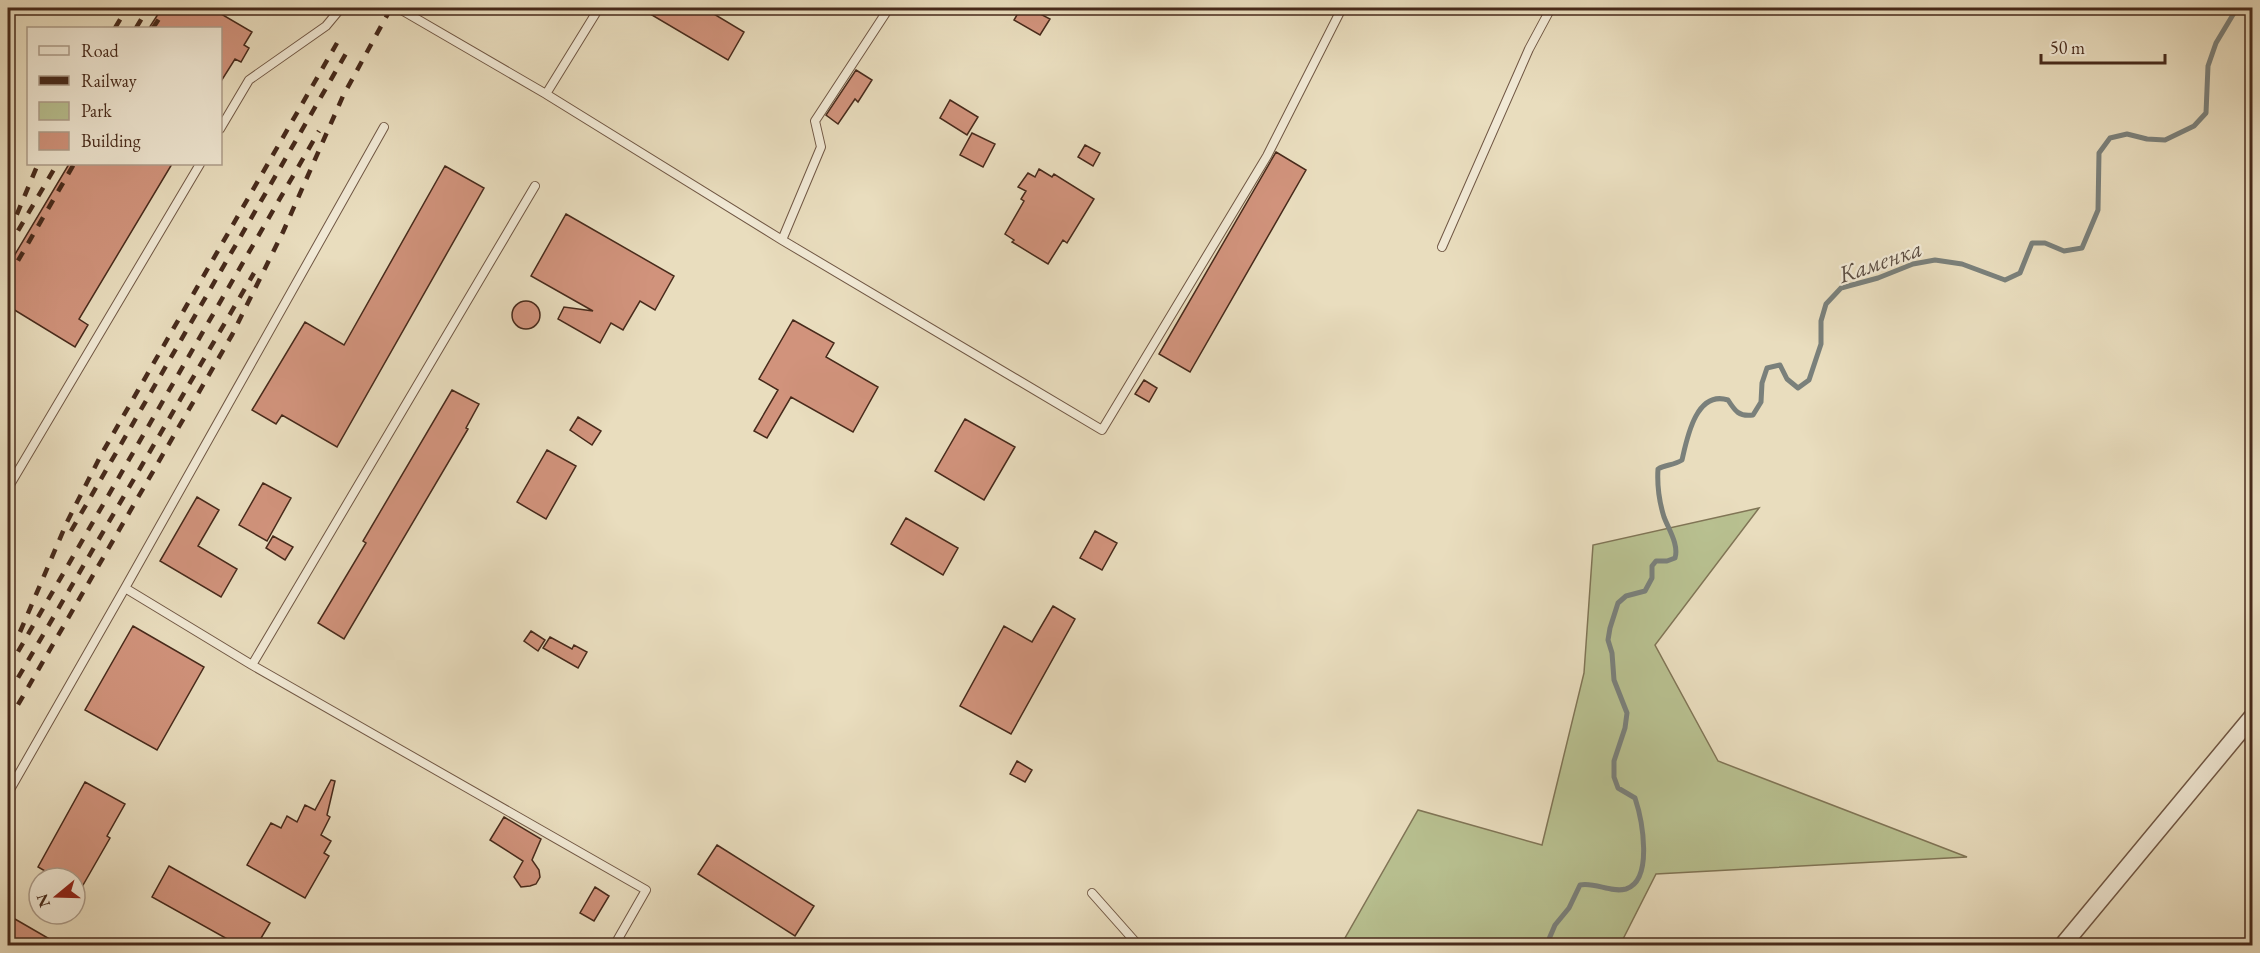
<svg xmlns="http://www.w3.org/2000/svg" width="2260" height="953" viewBox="0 0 2260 953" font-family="'EB Garamond',serif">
<rect width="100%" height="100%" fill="#e9ddbe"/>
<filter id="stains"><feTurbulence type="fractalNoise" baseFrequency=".00333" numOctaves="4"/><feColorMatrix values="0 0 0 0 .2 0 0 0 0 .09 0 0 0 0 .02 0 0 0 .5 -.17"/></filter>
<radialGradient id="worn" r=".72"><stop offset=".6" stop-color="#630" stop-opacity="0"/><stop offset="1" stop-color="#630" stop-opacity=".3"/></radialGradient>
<!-- green -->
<path fill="#b8c090" stroke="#807556" stroke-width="1.5" d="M1759,508L1655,645L1718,761L1967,857L1656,874L1620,945H1341L1418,810L1542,845L1584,673L1593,545Z"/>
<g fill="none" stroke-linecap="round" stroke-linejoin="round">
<!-- stream -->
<path stroke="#7a807b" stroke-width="5" d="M1546,946L1555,925L1569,908L1580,885C1596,882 1610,893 1626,889C1654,880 1642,819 1635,798L1618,788L1614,777V761L1625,728L1627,713L1614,680L1612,653L1608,640L1610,628L1618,603L1626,596L1645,591L1652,578V566L1656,561H1667L1675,558C1679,545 1669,530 1664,517C1659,501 1657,485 1658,469C1666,464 1673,466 1682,460C1687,438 1696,390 1728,400C1735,411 1739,417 1753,415L1761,402L1762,383L1767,368L1780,365L1787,379L1798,388L1809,380L1821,344V321L1826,304L1841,288L1878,278L1913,264L1935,260L1962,264L2005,280L2020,273L2032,243H2045L2064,251L2082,248L2098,210L2099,153L2110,138L2127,134L2147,139L2165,140L2194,126L2206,113L2208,66L2216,43L2237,8"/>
</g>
<!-- building -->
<path fill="#d1937c" stroke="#472a1b" stroke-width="1.5" d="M162,8H211L252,32L244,45L249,48L241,62L235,59L220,83V28H149Z
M640,8H704L744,32L728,60Z
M1021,8H1029L1050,19L1040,35L1014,20Z
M856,70L872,80L858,102L855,99L838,124L826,115Z
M950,100L978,117L967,135L940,118Z
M972,133L995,144L983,167L960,155Z
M1085,145L1100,153L1093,166L1078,157Z
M1276,152L1306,170L1190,372L1159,354Z
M69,164H172L79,319L88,325L75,347L8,306V266Z
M445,166L484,188L337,447L282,415L276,424L252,410L305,322L344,345Z
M1039,169L1052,177L1054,174L1094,199L1067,243L1063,240L1048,264L1012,242L1014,240L1005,234L1024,201L1021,199L1026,191L1018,187L1028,173L1035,177Z
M566,214L674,276L655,310L640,301L623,330L611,323L600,343L558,319L564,307L593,311L531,276Z
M512 315a14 14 0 1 1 28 0a14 14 0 1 1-28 0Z
M793,320L834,343L826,357L878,387L853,432L791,397L767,438L754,431L778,390L759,379Z
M1144,380L1157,388L1149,402L1135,394Z
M452,390L479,404L466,428L468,429L344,639L318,623L366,543L363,541Z
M578,417L601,431L592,445L570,430Z
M965,419L1015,447L984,500L935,471Z
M547,450L576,466L546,519L517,502Z
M263,483L291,498L267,541L239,525Z
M197,497L219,510L198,546L237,569L221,597L160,561Z
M906,518L958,548L943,575L891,544Z
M1095,531L1117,543L1102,570L1080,558Z
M273,536L293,547L285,560L266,548Z
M1053,606L1075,619L1011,734L960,706L1004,626L1032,642Z
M133,626L204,667L157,750L85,710Z
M531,631L545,640L538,651L524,641Z
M550,637L572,649L574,645L587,652L578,668L543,648Z
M1017,761L1032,770L1025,782L1010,774Z
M331,780L335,781L327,815L330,817L321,835L331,841L324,853L329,856L305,898L247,865L271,823L281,828L287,816L297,822L305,805L315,810Z
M85,782L125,804L107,836L110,838L75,899V878H57L38,867Z
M504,817L541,839L532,860L539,870L540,877L536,884L530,886L521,887L514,877L523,861L490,840Z
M717,845L814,906L795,936L698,874Z
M169,866L270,923L257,945H238L152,897Z
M595,887L609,896L594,921L580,913Z
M8,915L60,945H8Z"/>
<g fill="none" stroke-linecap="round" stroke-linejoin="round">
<defs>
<path id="service" d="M398,8L546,94L782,240L1102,430L1267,156L1342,8
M546,94L599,8
M220,129L249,80L326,26L341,8
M782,240L821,147L815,121L889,8
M1442,247L1529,49L1551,8
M8,488L200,164
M125,588L252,665L646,890L614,946
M252,665L535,186
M8,793L125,588L384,127
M1092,893L1139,946"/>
<path id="minor" d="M2062,946L2252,717"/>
</defs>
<!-- service casing -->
<use href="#service" stroke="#705744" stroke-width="10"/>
<!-- minor casing -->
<use href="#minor" stroke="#705744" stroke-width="19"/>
<!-- service -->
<use href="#service" stroke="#f1e9d5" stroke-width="8"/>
<!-- minor -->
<use href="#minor" stroke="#f1e9d5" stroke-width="16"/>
<!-- rail -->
<path stroke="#472a1b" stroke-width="4.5" stroke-dasharray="10 10" stroke-linecap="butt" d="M115,28L127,8
M136,28L148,8
M153,28L166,8
M9,233L38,164
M8,248L57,164
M8,278L74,164
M71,531L348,50
M20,632L67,522L101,455L337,43
M8,669L319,131
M8,695L254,273
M8,722L232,335L283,232L343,96L391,8"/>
</g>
<g text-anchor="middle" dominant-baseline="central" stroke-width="4.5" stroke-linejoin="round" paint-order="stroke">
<!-- water labels -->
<g font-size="24" font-style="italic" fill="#5c4e43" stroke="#f1e9d5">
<text transform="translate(1880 261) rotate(-19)">Каменка</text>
</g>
</g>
<!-- margin -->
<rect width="2260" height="953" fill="none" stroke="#e9ddbe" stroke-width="30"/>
<rect x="9" y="9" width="2242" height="935" fill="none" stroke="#472a1b" stroke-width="3"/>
<rect x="15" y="15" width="2230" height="923" fill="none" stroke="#472a1b" stroke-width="1.5"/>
<!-- legend -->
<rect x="27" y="27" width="195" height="138" fill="#f1e9d5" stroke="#ad9d8b" stroke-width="1.5"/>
<rect x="39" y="46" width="30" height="9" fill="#f1e9d5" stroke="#ad9d8b" stroke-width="1.5"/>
<text x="81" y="57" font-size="18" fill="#472a1b">Road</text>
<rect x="39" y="76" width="30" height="9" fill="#472a1b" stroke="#ad9d8b" stroke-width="1.5"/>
<text x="81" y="87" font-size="18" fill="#472a1b">Railway</text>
<rect x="39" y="102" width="30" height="18" fill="#b8c090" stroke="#ad9d8b" stroke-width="1.5"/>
<text x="81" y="117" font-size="18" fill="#472a1b">Park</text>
<rect x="39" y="132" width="30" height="18" fill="#d1937c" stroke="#ad9d8b" stroke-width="1.5"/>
<text x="81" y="147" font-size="18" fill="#472a1b">Building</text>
<!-- north arrow -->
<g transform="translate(57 896) rotate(251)"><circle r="28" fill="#f1e9d5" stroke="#ad9d8b" stroke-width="1.5"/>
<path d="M0-4.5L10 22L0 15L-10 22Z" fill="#8f2418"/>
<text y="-9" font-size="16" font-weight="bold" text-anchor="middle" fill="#472a1b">N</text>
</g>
<!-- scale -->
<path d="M2041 54v9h124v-9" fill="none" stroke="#472a1b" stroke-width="3"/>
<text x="2050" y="54" font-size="18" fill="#472a1b" stroke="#f1e9d5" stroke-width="4.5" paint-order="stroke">50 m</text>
<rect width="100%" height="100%" filter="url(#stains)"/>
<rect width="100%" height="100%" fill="url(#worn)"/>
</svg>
